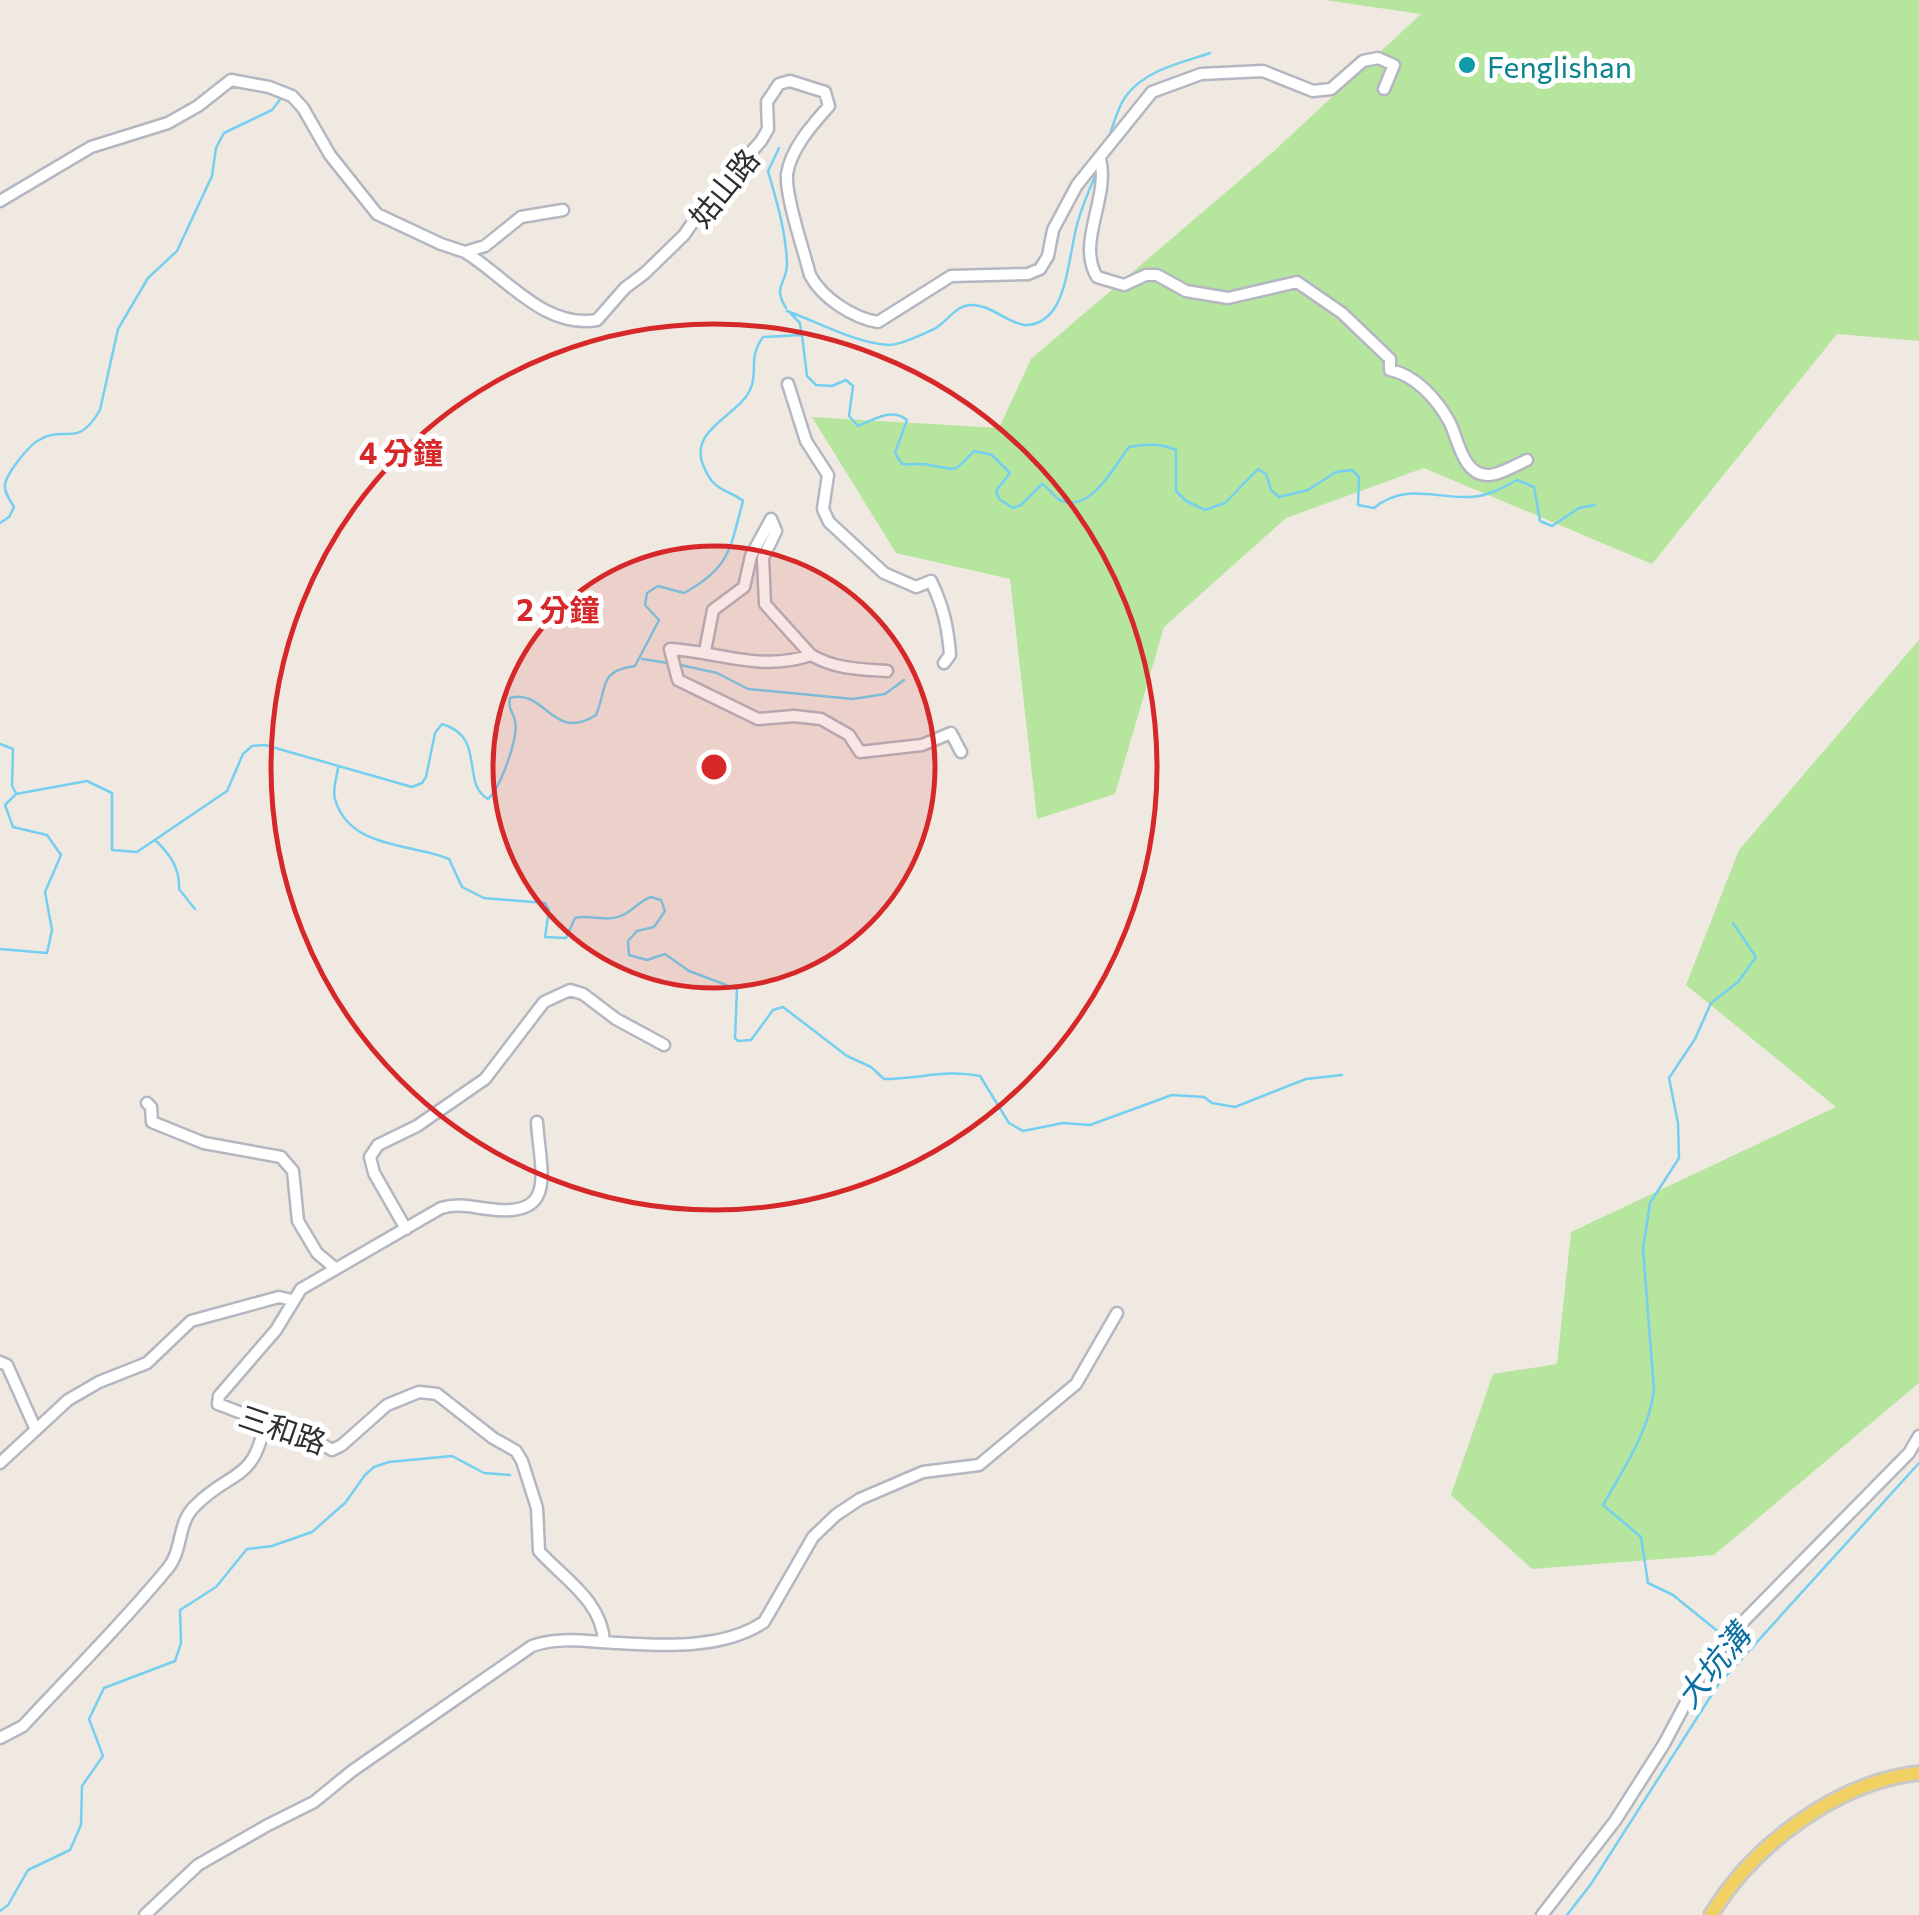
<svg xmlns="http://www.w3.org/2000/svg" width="1919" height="1915" viewBox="0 0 1919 1915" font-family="Commissioner,'Noto Sans TC',sans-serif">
<rect width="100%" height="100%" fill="#efe9e1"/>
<!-- green -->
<path fill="#b6e59e" d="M1324,0H1919V341L1837,334L1652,564L1424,468L1286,518L1164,627L1115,794L1037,819L1010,579L896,553L812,417L999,428L1031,359L1274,151L1421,14Z
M1919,640V1383L1714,1555L1532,1569L1451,1495L1493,1374L1557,1364L1571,1232L1836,1107L1686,985L1739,850Z"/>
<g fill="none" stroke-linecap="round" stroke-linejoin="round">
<!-- stream -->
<path stroke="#75cff0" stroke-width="2.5" d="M1108,140C1113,126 1117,108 1126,96C1145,70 1181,63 1210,53
M779,148L768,171C777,202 786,232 787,264C787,284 772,285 786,308
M787,311C818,322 855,343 889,345C901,345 921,335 932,330C946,324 954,306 970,305C998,303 1019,342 1048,316C1068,299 1070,247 1078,221C1083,204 1090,188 1097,171
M791,314L800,323L801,332
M0,523L9,517L14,507C10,500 4,493 5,485C6,474 29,445 39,440C65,424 77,450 100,410L118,329L148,278L177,251L212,176L216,148L224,133L272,110L282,97
M642,659L668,663
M676,664L717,673L748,689L853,699L885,694L904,680
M0,744L13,749L12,786L16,793
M338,768C337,777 332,790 335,799C349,849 411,843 449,859L462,887L484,898L545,903L549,910L545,937L566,938L575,918C591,914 608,923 623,915C634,910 639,901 651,897L661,900L665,911L654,927L637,931L628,941L629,955L647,960L665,954L689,971L737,989L735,1038L738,1041L751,1040L773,1010L783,1007L847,1056L871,1067L884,1079C918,1079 947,1069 980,1076L1009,1123L1023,1131L1063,1123L1090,1125L1172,1095L1204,1097L1212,1103L1235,1107L1306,1079L1342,1075
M155,840C170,854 180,868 179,889L195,909
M0,949L47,953L52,930L45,892L61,855L47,835L13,827L5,805L16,794L87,781L112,793V850L137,852L227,791L243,754L252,746L265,745L412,787L422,783L426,777L435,733L442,724C487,737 460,783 488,799C500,788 519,738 515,721C513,711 508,710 510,698C546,688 552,743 596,715C608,686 598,671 635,666L659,620L645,605L647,593L658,586L684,593C730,568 730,549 743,501C735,494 724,492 716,485C710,481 706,472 703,465C689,429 738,416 750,390C759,372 747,359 763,337L802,335L807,376L816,385L832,386L846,380L853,386L849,416L858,426C874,420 892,407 907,420L895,453L902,464C911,465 921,463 929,465C959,470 952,474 974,451L992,455L1010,473L996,491L999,499L1013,508L1021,505L1042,484C1048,487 1054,497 1060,500C1092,514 1115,464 1129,447C1146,444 1160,443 1176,450V491L1186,501L1205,510L1225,503L1258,469L1266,474L1271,490L1279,497L1308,490L1336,472L1352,470L1359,477L1358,505L1374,508C1404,484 1430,497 1465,497C1484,498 1501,489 1517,480L1534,487L1540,521L1552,526L1579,508L1595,505
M1726,1638L1673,1595L1648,1583L1641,1537L1603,1505C1623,1470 1649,1431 1654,1390L1643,1249L1650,1203L1679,1158L1678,1123L1669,1078L1695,1039L1711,1003L1738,982L1756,957L1733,923
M1732,1644L1744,1654
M0,1911L8,1905L28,1870L70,1850L81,1825L82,1786L103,1756L89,1719L104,1688L175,1661L181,1643L180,1610L216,1587L247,1549L272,1546L312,1532L345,1503L365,1475L374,1467L389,1462L452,1456L484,1473L510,1475
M1567,1915L1591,1884L1718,1685L1919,1463"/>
<defs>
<path id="minor" d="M1100,159C1110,198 1076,242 1097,277L1124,285L1146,275H1157L1186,291L1228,298L1297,282L1342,313L1390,359V370C1415,375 1436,398 1449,421C1458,437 1462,477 1490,475C1501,474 1516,465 1527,460
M0,201L91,147L168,123L198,106L231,80L269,87L292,96L303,108L330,155L377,214L441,244L465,252L485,246L521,217L563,210
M465,252C506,277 544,329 597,320L625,288L645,273L684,235L709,199L761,141L768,129L767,102L779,84L790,81L825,92L829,106C813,124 791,148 787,174C785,196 804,251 810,275C822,298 853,318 878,322L951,276L1028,274L1040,269L1048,256L1053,230L1077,185L1152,92L1201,74L1263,71L1313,91L1331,89L1363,61L1378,58L1394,65L1384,89
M788,384L806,441L828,475L823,509L829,522L884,573L916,587L931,581C943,606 948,627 950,655L944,663
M705,651L713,610L744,587L751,556L771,519L776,531L763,558L765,604L811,655C835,669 859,669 887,671
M811,655C761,672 721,652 670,649L678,680L758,719L794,716L821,719L849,735L860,752L922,745L951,733L961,752
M147,1103L151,1107L152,1122L204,1143L281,1157L293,1171L298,1221L317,1253L336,1269
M537,1122C540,1171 559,1219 489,1209C471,1207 459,1203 441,1208L301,1289L276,1330L219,1396L218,1404L265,1422L300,1431L332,1450L342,1445L387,1405L419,1392L437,1394L493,1438L516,1451L522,1461L537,1508L539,1551C564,1579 602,1601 604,1642
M406,1229L374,1173L370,1157L378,1145L417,1126L485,1079L544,1002L570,990L583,994L616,1019L664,1045
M0,1362L7,1365L36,1430
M0,1463L68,1400L99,1382L147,1363L191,1321L279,1297L292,1300
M0,1738L23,1726C71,1674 123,1623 168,1568C183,1550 177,1523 195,1506C230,1470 254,1483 265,1422
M145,1915L198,1865L268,1825L314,1802L352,1771L532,1646C560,1636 589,1642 618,1643C664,1646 724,1649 764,1622L813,1537L836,1515L860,1499L923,1472L979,1465L1076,1384L1117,1313
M1542,1915L1615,1821L1664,1744L1699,1678L1732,1633L1909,1453L1919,1436"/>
<path id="major" d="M1711,1915C1753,1845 1837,1782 1919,1773"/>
</defs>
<!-- minor casing -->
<use href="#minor" stroke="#b4b7c1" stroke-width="15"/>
<!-- major casing -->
<use href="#major" stroke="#c9c9c9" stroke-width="18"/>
<!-- minor -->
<use href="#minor" stroke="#fff" stroke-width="10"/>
<!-- major -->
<use href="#major" stroke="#f2d163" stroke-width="12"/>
</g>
<!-- distance rings -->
<circle cx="714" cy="767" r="221" fill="#d62828" fill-opacity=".12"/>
<g fill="none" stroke="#d62828" stroke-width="5">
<circle cx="714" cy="767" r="221"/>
<circle cx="714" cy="767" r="443"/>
</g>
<!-- markers -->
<circle fill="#0f9aa8" stroke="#fff" stroke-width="4" cx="1467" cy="65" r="10"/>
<g text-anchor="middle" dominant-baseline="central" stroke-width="10" stroke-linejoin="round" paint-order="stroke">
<!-- culture labels -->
<g font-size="30" fill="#0d838f" stroke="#fff" text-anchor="start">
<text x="1487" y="65">Fenglishan</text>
</g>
<!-- street labels -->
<g font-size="30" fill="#2e2e2e" stroke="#fff">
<text transform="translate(723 187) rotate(-51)">姑山路</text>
<text transform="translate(283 1428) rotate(19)">三和路</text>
</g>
<!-- water labels -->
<g font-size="32" font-style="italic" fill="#0d6fa3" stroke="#fff">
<text transform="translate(1712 1665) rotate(-51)">大坑溝</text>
</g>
</g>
<circle cx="714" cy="767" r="15" fill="#d62828" stroke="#fff" stroke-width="5"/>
<g font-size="30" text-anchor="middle" font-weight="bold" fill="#d62828" stroke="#fff" stroke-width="10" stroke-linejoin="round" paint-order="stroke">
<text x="401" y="464">4 分鐘</text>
<text x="558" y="621">2 分鐘</text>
</g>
</svg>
